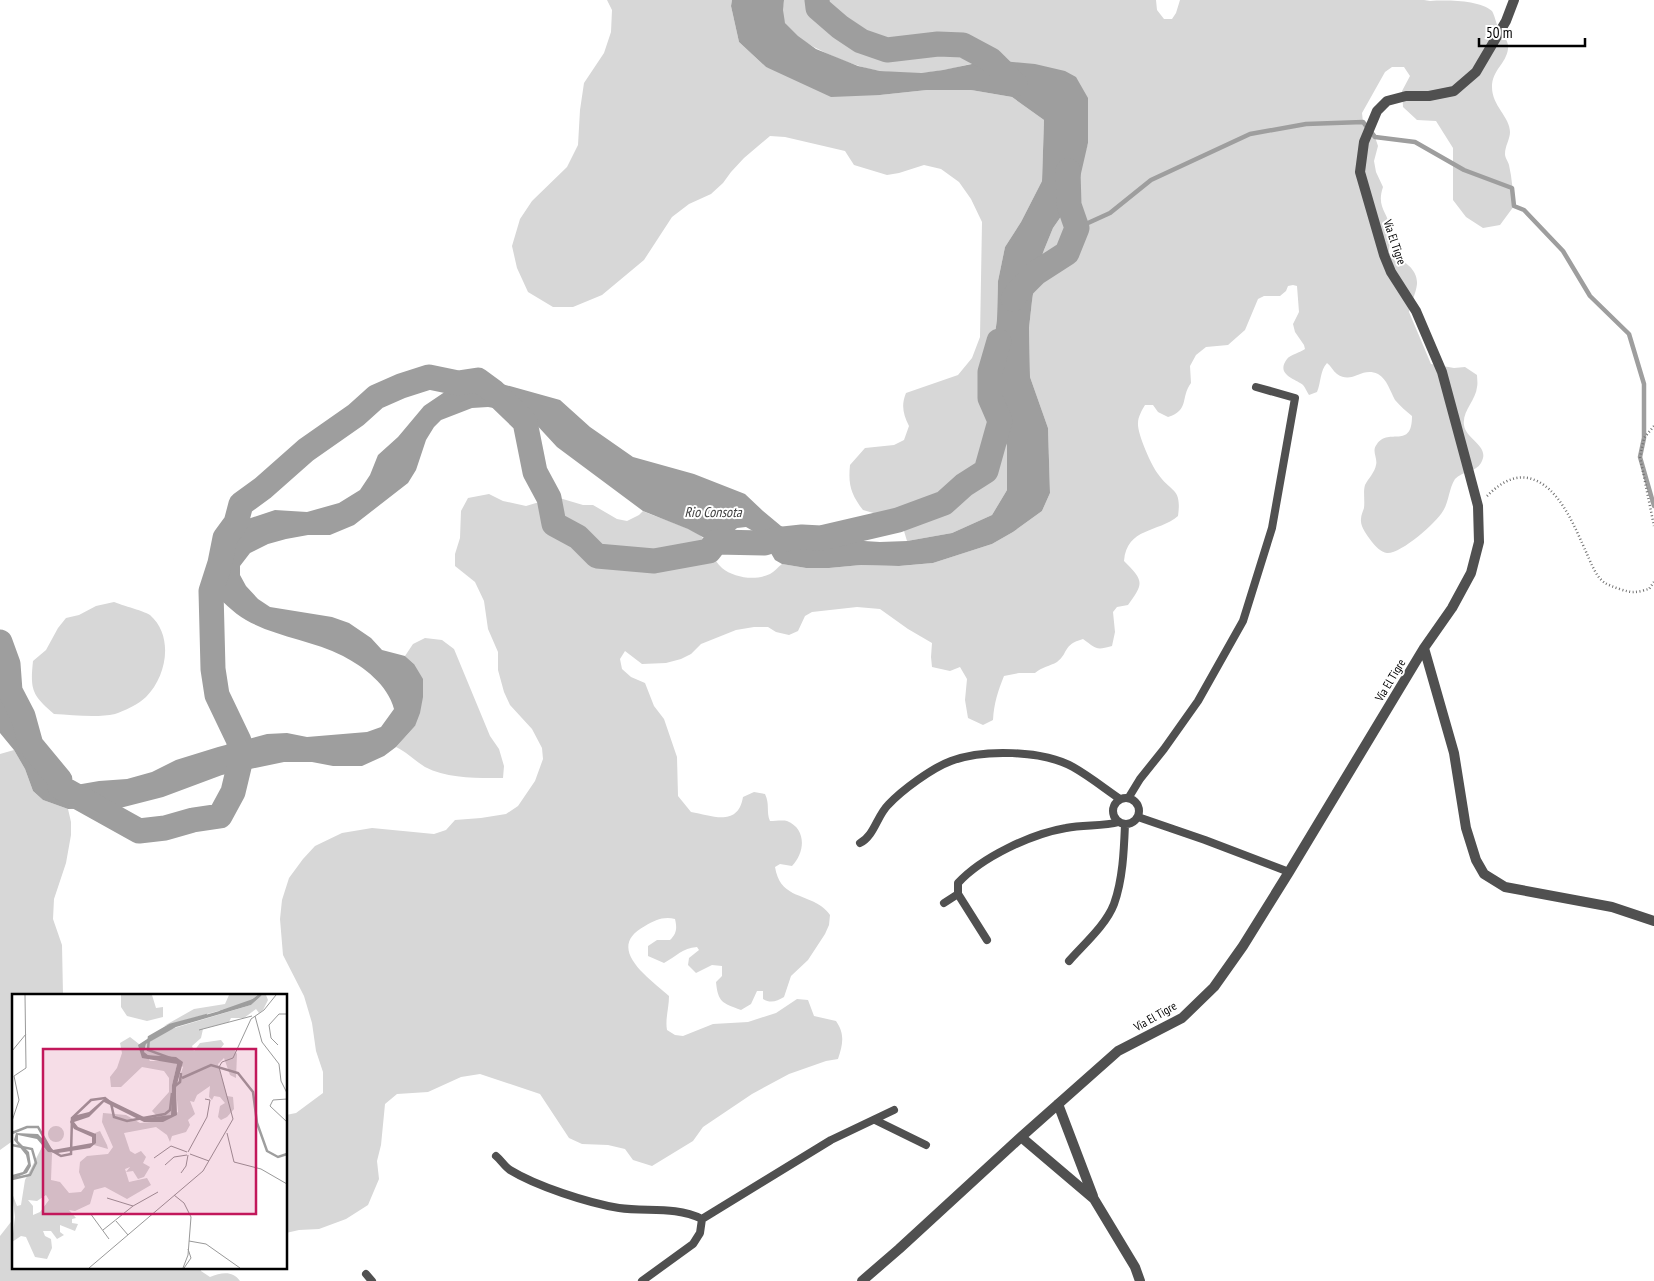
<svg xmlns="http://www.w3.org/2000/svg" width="1654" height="1281" viewBox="0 0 1654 1281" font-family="'PT Sans Narrow',sans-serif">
<rect width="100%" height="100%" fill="#fff"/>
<!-- green -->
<path fill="#d7d7d7" d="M607,0H732L731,6L739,42L766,67L880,95L927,90H971L1012,97L1044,120L1042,181L1021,222L1005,247L998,281L997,319L990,372V398L1007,446V490L992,515L952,533L907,541L904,531L898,520L863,510C851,494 848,485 850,465L865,448L894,445L904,440L909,426C903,414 901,405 906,393L958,375L972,358L980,337L982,222L971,199L959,182L941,169L924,165L899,173L887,175L854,165L845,151L785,137L770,136L744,158L731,172L723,183L711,194L689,204L672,217L644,260L602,295L573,307H553L528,292L517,268L512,246L520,219L532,201L567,167L578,145L580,110L584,83L604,53L611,32L612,10Z
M784,0H1156L1157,10L1164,19H1172L1176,13L1180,0H1424L1430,1C1448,0 1479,0 1492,11C1495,16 1496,24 1499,29C1503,36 1509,40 1508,49C1506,64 1492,70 1492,87C1492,106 1510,117 1510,132C1510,139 1505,146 1505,154C1505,158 1508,161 1509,165C1512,178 1513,193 1514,206L1500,225L1483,228L1466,217L1453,200V148L1436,121L1417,120L1403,107L1402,91L1410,76L1404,67H1392L1385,72L1362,113L1363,122L1375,137L1378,146L1374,161L1376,172L1383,187C1376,208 1388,211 1390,229C1391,237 1389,245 1389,253C1402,260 1418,268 1417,284C1416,293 1411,303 1409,312L1431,364L1454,368L1465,367L1477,375C1477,379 1478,383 1477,387C1476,400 1462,411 1464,425C1466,440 1491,446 1481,463C1476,472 1462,471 1455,479C1449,488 1449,502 1443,511C1436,523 1401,554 1387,553C1381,552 1375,546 1372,542C1367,535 1360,527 1361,519C1361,515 1363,511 1364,508C1365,500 1363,492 1365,485C1368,479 1375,472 1376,465C1378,458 1371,451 1377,444C1389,427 1412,450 1412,416C1406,411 1400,406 1395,400C1390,391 1387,379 1378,374C1361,366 1353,385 1337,374C1333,371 1331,366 1327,363C1320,370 1321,383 1317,392L1309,395C1307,392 1305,387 1303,385C1296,379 1275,375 1287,359C1291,354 1300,353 1305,349L1304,345L1295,332L1293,324L1299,312L1297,286L1293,285L1288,286L1286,291L1280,296H1264L1258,299L1245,330L1228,345L1206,347L1196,355L1190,366L1191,383C1180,398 1190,410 1168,417L1158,412L1153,405H1145C1142,410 1138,417 1138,423C1137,433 1151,465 1158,474C1171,493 1182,487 1178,516C1158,533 1127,527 1124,561C1144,581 1144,583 1128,605L1117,607L1113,612L1115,632L1112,646C1095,651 1096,648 1083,639C1062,645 1069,653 1057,662C1050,666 1042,667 1035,673H1019L1004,676C998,691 994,703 993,720L983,725L968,718L965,700L967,679L960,667L950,671L932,667L931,657L932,643L908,629L880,609L857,607L812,612L805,616L798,631L789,635L776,632L768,627H754L736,630L701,644L691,654L681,659L666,663L642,664L625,651L620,659L622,669L631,677L645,683L654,706L664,719L677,757L678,796L691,812C713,816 738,827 743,797L754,792L765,794C770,804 766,812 770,821C775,821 783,820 787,821C807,829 805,853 792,866L780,864L775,867C780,897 802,893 821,906C825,909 828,912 830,915L829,925L825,934L808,960L791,976L784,997C777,1001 771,1004 763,999V991H757L751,1004L741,1010C722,1003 718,1002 716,982L722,976V966L712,965L696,973L688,965L689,958L699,950L697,947C682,948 677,956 664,963L648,956V946L657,940H670C677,933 677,928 675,919C664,916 655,920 645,926C604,948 649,978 669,996C669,1008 665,1019 667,1030L675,1035L683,1036L713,1024L748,1022L776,1013L797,999L808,1000L814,1016L836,1021C845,1034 843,1044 838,1059L826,1061L789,1074L752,1094L703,1127L693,1141L652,1166L633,1160L625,1149L608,1145L582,1144L569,1138L540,1094L480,1074L461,1077L428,1092L397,1094L385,1104L381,1145L377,1161L379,1179L368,1205L346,1219L319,1229L299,1230L286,1233V1115L296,1113L323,1093V1072L316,1051L312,1023L304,996L283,955L280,919L282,900L289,878L303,859L315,846L342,833L372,828L434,834L446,830L455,820L481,818L506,814L518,806L535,781L543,759L542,748L532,729L510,705L504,692L498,670V652L488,629L484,601L475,582L455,566V554L460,538L461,511L468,498L489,494L503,501L526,506L556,497L583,505H593L617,519L627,521L639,515L643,511C655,517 696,529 703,538C710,547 713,560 722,568C734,578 756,581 770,574C774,572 778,567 782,564L806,568H829L861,565L900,566L933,563L992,544L1013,532L1042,511L1050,493L1048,428L1030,377L1029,328L1032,301L1036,273L1044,250L1053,228L1069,205L1088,143L991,60C967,64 943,72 920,73C907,73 894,73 881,71C859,69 795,44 785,23C781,16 783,7 784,0Z
M114,602C121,605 147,612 150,615C174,636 167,676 146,697C139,704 124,711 115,714C97,718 73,715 54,714C32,695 30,690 33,661L46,650L58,628L66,618L79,615L96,606Z
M425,638L442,640L454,649L490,736L499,749L504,766L503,778C477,778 448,779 425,767C415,761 407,752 396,747L415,726L414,664L405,656L413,644Z
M14,750L25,769L33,791L43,800L68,809L71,822V835L66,863L54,899L53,919L62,945L63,995H14V1140L0,1150V754Z
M14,1218V1267H201V1271L210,1277C221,1273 232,1270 240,1281H0V1236Z"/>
<!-- water -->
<path fill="#9e9e9e" d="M732,0H784L783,10L785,23L798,36L816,49L858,66L880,71L921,73L943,70L991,60L1035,64L1065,71L1076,77L1088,98V143L1079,182L1069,205L1053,228L1044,250L1036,273L1032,301L1029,328L1030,377L1048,428L1050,493L1042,511L1013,532L992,544L933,563L899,566L861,565L829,568H806L782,564L775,560L765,543L753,531L746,527L737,528L726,538L716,542L710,541L688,529L643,511L557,447L533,421L512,411L488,407L472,408L441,420L434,427L426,440L416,470L408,483L354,525L330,535H308L286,539L268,544L250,553L240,566V575L246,586L258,599L270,607L332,617L349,623L371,638L382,650L405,656L414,664L423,679V697L420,713L415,726L396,747L384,756L362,766H333L312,762H284L222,775L163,797L120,808L68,809L43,800L33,791L25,769L14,750L0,733V698L23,716L36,738L48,767L60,780L76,785L99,781L127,779L152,772L176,760L218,747L267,734L287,733L307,737L367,732L381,727L394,709C388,685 364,667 343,656C312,640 276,637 246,620C233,613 222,600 211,591L213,563L225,538L236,523L275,510L307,512L339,503L360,490L370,475L378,455L398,437L424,406L458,383L478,380L495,382L560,400L590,427L633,457L694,474L745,494L763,511L781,526L802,537L880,542L907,541L952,533L992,515L1007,490V446L990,398V372L997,319L998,281L1005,247L1021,222L1042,181L1044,120L1012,97L971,90H927L880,95L831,97L766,67L739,42L731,6Z"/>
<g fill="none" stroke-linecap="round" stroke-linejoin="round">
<!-- stream -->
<path stroke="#9e9e9e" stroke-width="4.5" d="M1077,228L1110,213L1151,180L1250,134L1306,124L1363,122L1375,137L1415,142L1464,170L1512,188L1514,206L1524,210L1563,251L1590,296L1629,334L1644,384V438L1640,457L1654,506"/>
<!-- river -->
<path stroke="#9e9e9e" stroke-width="25" d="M817,0L818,8L840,27L861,41L887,50L938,44L963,45L991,60L1015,84
M1013,299L1018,291L1036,273L1067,253L1077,228L1069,205L1068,171
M0,642L8,664L10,691L23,716L31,745L60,780V787L139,831L165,828L193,820L220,816L233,792L239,767V741L217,695L213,669L211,591L220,563L225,538L236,523L241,504L263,488L306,450L356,415L376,397L401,386L429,377L458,383L478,380L493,391L525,422L535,472L549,498L554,524L578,537L597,556L654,561L709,551L716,542L765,543L774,540L802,537L821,538L898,520L944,503L964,485L986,471L1000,421L990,398V372L999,341"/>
<!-- path -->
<path stroke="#727272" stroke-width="2.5" stroke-dasharray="1 2.5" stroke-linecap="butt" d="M1654,426L1644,438L1640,457L1654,526
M1487,496C1498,485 1512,475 1528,478C1559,484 1575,528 1587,554C1591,563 1596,577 1605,583C1610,586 1629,593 1634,592C1639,592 1645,590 1649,589L1654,582"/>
<!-- service -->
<path stroke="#505050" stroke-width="8" d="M1129,797L1140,779L1164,749L1198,701L1243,621L1272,528L1295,398L1256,387
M1113 811a13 13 0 1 1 26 0a13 13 0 1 1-26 0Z
M1138,817L1205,840L1289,872
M860,843C874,836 877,816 888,805C902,790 932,768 951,761C983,749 1042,750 1073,767C1089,776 1104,788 1120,799
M958,894L987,940
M944,903L958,894V883C982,857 1031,834 1066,828C1084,824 1102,827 1119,822
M1069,961C1084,944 1106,925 1114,904C1123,879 1124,849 1125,824
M875,1120L926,1145
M496,1156C501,1160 505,1167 510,1170C536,1186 588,1203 619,1208C647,1212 675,1206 702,1219
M702,1219L831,1140L894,1110
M366,1274L372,1281
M642,1281L693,1244L700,1233L702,1219"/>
<!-- minor -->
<path stroke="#505050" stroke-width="10" d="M1424,648L1454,753L1466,828L1476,860L1484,874L1505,887L1612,907L1654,921
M1058,1104L1093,1196
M1021,1137L1094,1199L1135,1267L1140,1281
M862,1281L899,1249L1021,1137L1118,1051L1182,1018L1214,987L1243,946L1289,872L1424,648L1452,608L1471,573L1479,542L1478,506L1466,461L1442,372L1416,311L1391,272L1384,255L1360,172L1364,142L1377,111L1387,101L1406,96H1429L1454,91L1476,72L1506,21L1514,0"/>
</g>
<g text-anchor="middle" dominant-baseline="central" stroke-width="4" stroke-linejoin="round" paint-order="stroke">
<!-- street labels -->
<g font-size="12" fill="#000" stroke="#fff">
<text transform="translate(1395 242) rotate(71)">Vía El Tigre</text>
<text transform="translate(1390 680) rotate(-59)">Vía El Tigre</text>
<text transform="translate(1155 1016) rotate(-30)">Vía El Tigre</text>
</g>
<!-- water labels -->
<g font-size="14" font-style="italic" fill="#3f3f3f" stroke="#fff">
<text x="713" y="512">Rio Consota</text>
</g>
</g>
<!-- overview -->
<g transform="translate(12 994)">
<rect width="275" height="275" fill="#fff"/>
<path d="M109,1H140L144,14L151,13V23L135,27L115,22L109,13ZM217,1H246L235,9L152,32L182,15L213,10ZM250,1H254L256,6L251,16L247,19L244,15L232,24H219L217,28L191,35L189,44L180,52L182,57L188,49L209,46L212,50L209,54L222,55L225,60L224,84L218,81L212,64L206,70L215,102L221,103L222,115L215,123L209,126L206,123L208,112L213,109L208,103L202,102L200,106L197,103L198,92L185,101L182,108L178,107L183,120L176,126L178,131L174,138L160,142L158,148L155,141L144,133L112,139L118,157L123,160L129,157L134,163L131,169L138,173L132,183L126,185L121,177L114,178L118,173L113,175L117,188L135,184L139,191L115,205L93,193L82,196L78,210L63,217L57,216L64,224L60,225V229L66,230L63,237L48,231V238L52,241L45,245L39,237H31L33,242L39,245L40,254L35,265L23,263L14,243L9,242L0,248L3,223L0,199L5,212L9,211L13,186L30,153L40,159L39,186L48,188L57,199L69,198L73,193L67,178L68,168L75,162L96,160L101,153L90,128L91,119L114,121L128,129L151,127L166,118L164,94L171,73L159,63L136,61L132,58L134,50L156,36L239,11ZM34,201L37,206L28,218L21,221V212L16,206L25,207ZM118,43L127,50L138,67H156L165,70L160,91L159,121L148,125L140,117L157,98V84L152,77L130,73L109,93H99L98,83L105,74L110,59L108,49ZM36 140a8 8 0 1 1 16 0a8 8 0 1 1-16 0ZM88,137L95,151L96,155L82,151L83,139Z" fill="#d7d7d7" fill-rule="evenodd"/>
<path d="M246,1H250L239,11L164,33L134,50L132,58L136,61L164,63L171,68L164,94L165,121L151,128H132L92,108L77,123L62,128L66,133L84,140V149L78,154L46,159L36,158L25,145L6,141V147L17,158L19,172L15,179L0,185V181L11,178L16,170L14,161L2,146L4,139L26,140L41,156L80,149V143L62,135L58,128L61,122L77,118L93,104L134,124L159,121L160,91L165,70L130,64L126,51L155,32L235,9Z" fill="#9e9e9e"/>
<path fill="none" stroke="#9e9e9e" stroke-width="2.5" d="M208,18L242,6L248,1M161,65L136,56L137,43L158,31L195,21M170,84L199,71L226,79L241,98L245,129L255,157L266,163L275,160M163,92L168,88L169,79M0,139L15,133H26L39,156L49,162L59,160L60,124L79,106L93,104L99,109L102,123L115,127L153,120L158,116L160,99M0,151L20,155L24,169L18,181L0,185"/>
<path fill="none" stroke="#999" stroke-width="1" d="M243,22L250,48L267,70L269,87L275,99M187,36L240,22M266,51L259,44L257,31L267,20H275M0,57L14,40M275,105L261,106L258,112L275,128M0,127L7,106L2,82L14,74L13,1M215,139L222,168L249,175L275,190M176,158L195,123L198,106L193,105M178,160L197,167M142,164L159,152L175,158M153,171L162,163L175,161M169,179L174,172L176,161M162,201L172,209L179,223L176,261L171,274M95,204L121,212M78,219L97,245M104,227L116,241M91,236L121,212L146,198M177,247L194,250L228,274M77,274L191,177L221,125L207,73L210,68L221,64L239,25L252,16L264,1M172,274L179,264L176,255"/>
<path fill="#c2185b" fill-opacity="0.15" stroke="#c2185b" stroke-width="2.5" d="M31,55H244V220H31Z"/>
<rect width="275" height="275" fill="none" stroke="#000" stroke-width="2.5"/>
</g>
<!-- scale -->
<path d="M1479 38v8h106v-8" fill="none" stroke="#000000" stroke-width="2.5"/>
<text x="1486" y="38" font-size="15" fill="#000000" stroke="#ffffff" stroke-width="4" paint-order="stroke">50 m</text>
</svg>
